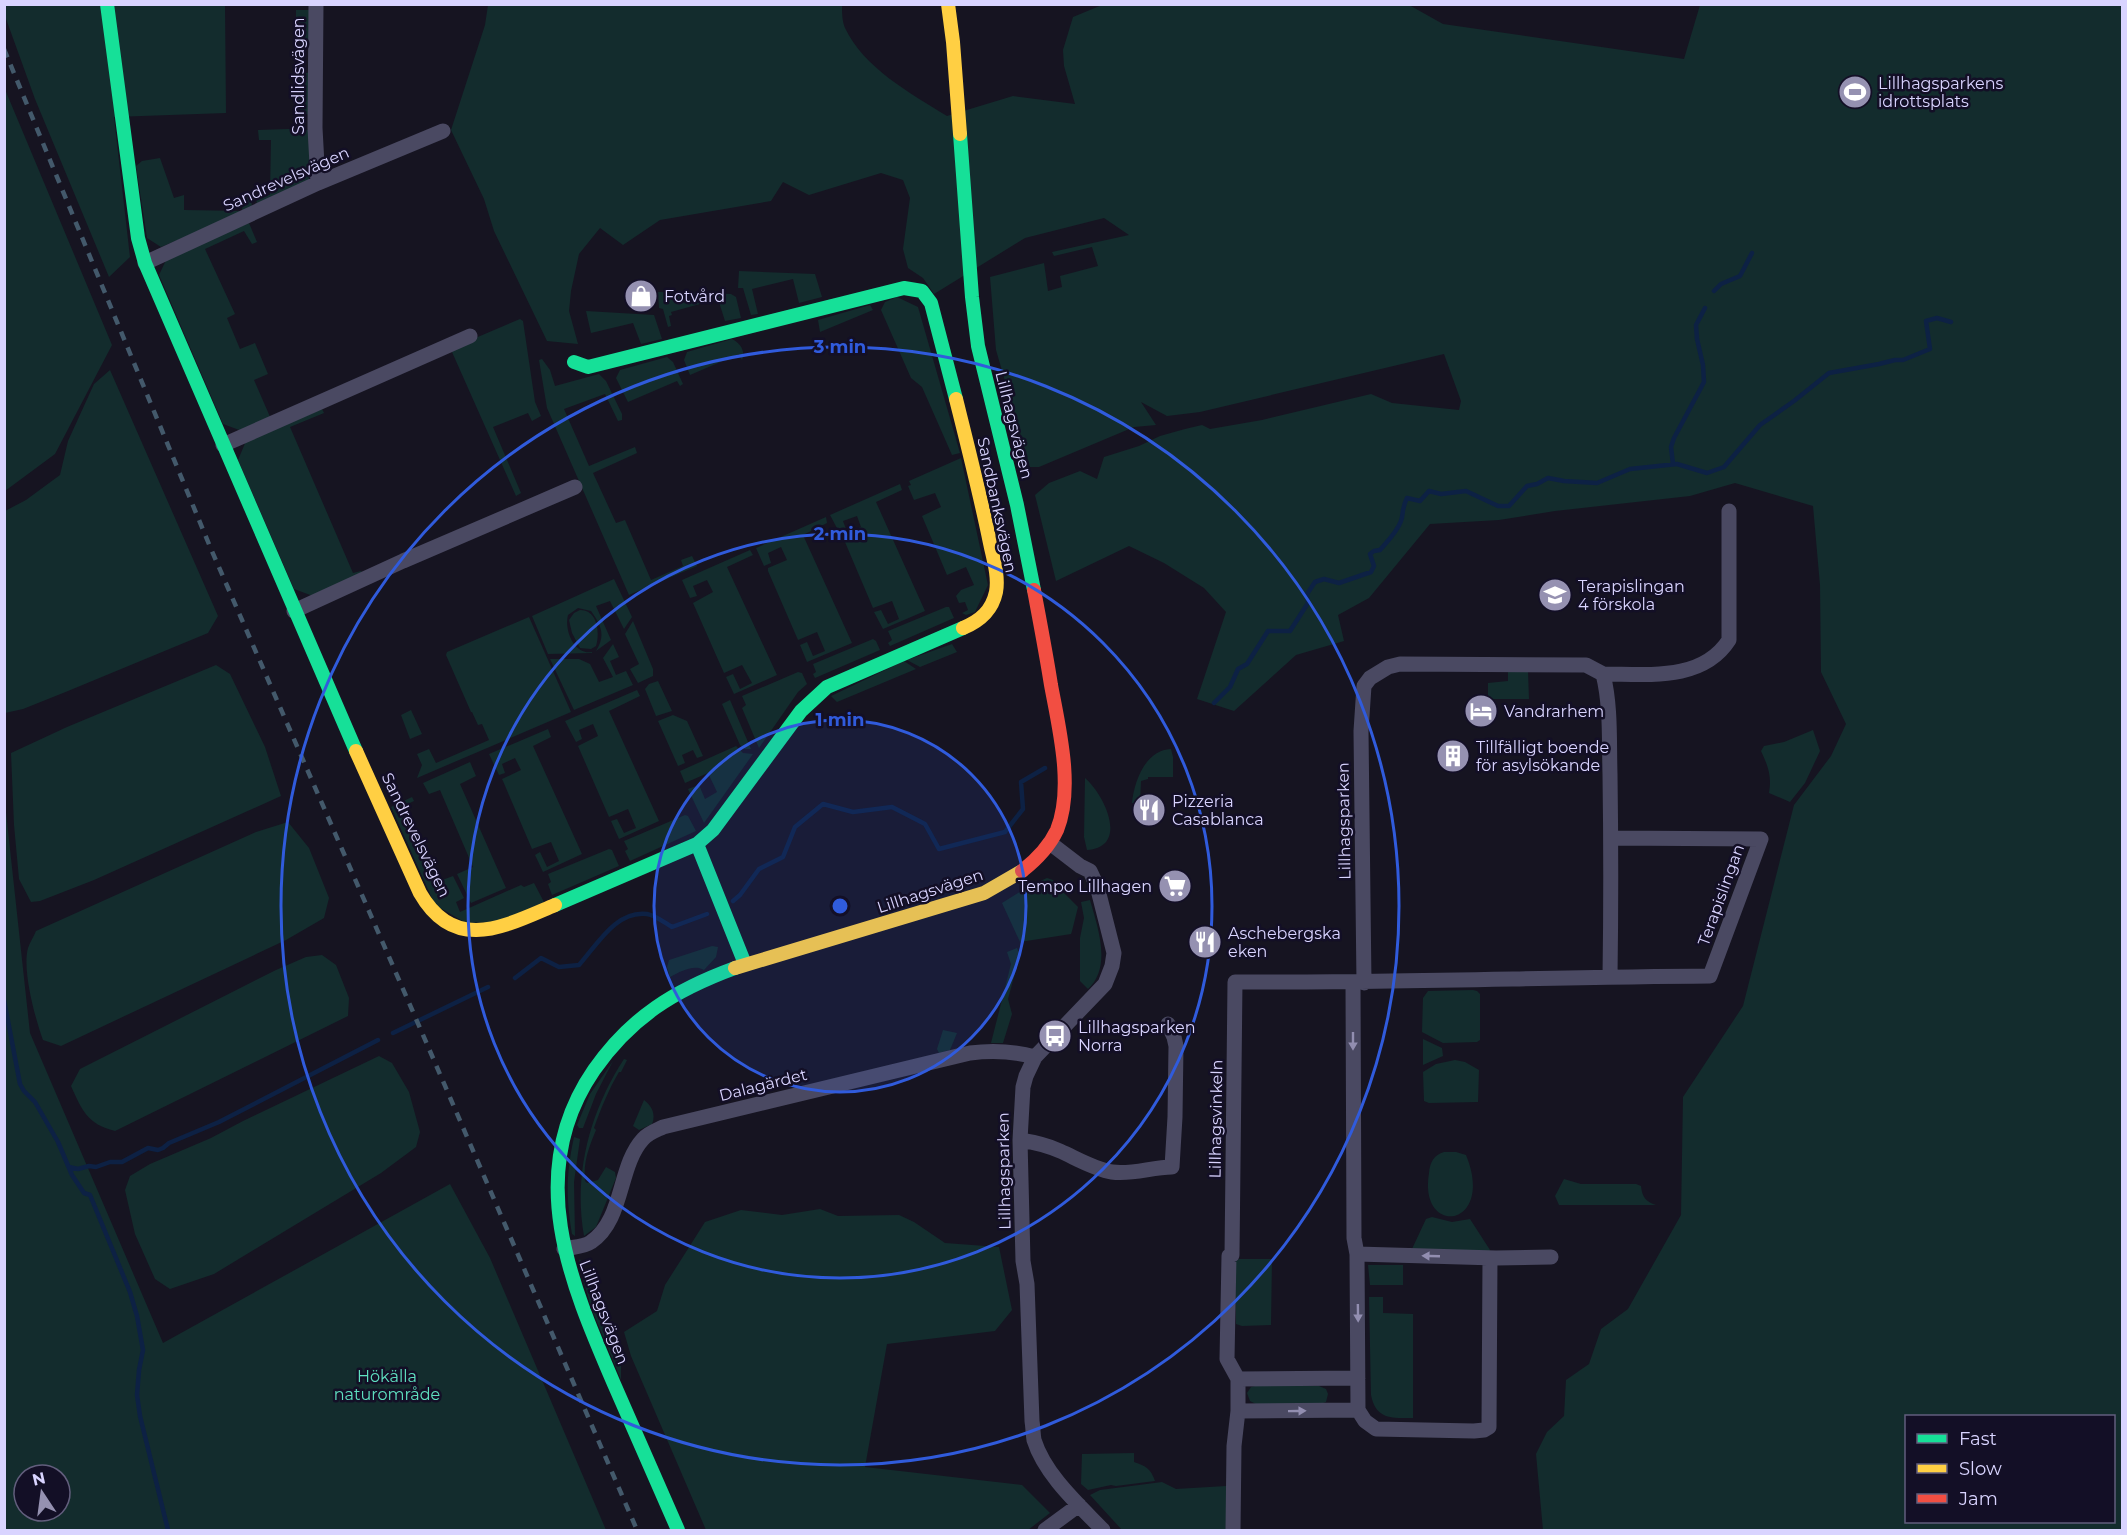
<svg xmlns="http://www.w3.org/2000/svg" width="2127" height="1535" viewBox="0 0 2127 1535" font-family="Montserrat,sans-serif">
<rect width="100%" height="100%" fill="#161421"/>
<!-- green -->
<path fill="#132c2d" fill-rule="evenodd" d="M5,5H225L226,113L114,117L130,257L109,277L35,99L5,16Z
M488,5H842C842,12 842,21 845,28C864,68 910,93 947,116L1013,96L1075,104L1064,66L1063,50L1073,17L1102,5H1409L1443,24L1684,59L1700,5H2122V1530H1543L1536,1454L1547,1432L1564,1416L1566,1380L1589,1364L1601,1329L1628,1309L1681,1215L1683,1097L1743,1006L1794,805L1831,756L1846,724L1821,672L1820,585L1813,506L1735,483L1690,496L1555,511L1499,520L1430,524L1369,598L1338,615L1344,641L1296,655L1234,711L1197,699L1226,612L1204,588L1164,563L1129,546L1056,581L1035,495L1049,483L1080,471L1097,479L1104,457L1139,446L1160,436L1185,429L1202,425L1210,429L1262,420L1371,394L1392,403L1459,410L1461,401L1444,354L1200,412L1167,416L1141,402L1156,425L1134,427L1039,467H1030L996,350L990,277L1044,263L1048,291L1062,287L1060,276L1098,266L1092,247L1054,256L1052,252L1129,235L1104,218L1025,238L934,294L923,278L908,268L903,249L910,198L903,180L881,173L809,195L783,182L771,201L660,220L623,245L600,228L579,254L571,291L569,311L578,344L547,341L494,231L484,199L451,130L485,25ZM1906,1416H2114V1522H1906Z
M296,10H313V41H296Z
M311,72V115C292,114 291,85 301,74Z
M4,87L112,345L55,454L5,491Z
M288,129L311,130L310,177L303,187L257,207L256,195H270L271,140H259L258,130Z
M160,158L174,198L184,195V210L242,211L243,195H251L252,209L161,247L147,238L136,166L142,161Z
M249,223L257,242L252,244L244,231L205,249L235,314L227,318L240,349L255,343L268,374L254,380L271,419L242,431L223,424L159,275L167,258Z
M739,271L815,274L822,297L799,303L793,279L752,289L758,314L751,315L743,288H738Z
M658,292L731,294L736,297L741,318L725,321L718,299L671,312L672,315L669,316L671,326L668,327L663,309L659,308Z
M897,297L918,307L960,453L952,455L922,387L911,378L881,310L885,302Z
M870,305L873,310L820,332L818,320Z
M586,311L654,315L662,339L641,344L633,323L591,333Z
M520,319L523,321L535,402L541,416L532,421L528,413L493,427L521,493L516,496L452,352L466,342Z
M732,339C740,343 746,351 742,360L739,354L690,375L684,360L687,352Z
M667,357L673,362L683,384L680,386L677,381L628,402L616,378L620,370Z
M542,359L550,370L555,386L599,374L606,381L622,414V420L618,421L605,394L564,409L589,466L635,447L637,453L593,473L616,523L625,520L651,580L683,566L681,560L692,556L697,566L629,595L547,408L539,360Z
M110,370L218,616L208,633L68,691L23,709L5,713V511L26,500L60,475L68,441L94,384Z
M322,409L324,413L290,427L353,573L361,571L364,574L313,596L294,589L238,460L246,441Z
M961,458L988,585L975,612L966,615L962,613L968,610L965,602L959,603L956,596L961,590L974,585L966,567L947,575L922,516L941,507L935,493L914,500L908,486L911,485L909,481Z
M900,484L902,490L876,502L925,611L883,629L874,612L881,610L888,624L899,619L892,601L873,608L842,535L861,527L857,516L843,521L846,529L839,532L830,515Z
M826,517L827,523L803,535L852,643L807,662L800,645L807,642L813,656L825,651L817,632L798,640L768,571V568L787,560L781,547L768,553L771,563L764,566L756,548Z
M750,550L753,555L727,567L777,675L734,694L726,677L733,674L740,689L752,683L742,665L724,673L693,603L713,592L707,580L693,586L697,596L690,598L682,580Z
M614,579L632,617L624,629L610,601L596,606L611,640L596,651C606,635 601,625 591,611L578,608L568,615C564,630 574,655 592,652V653L548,654L532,616Z
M946,607H949L954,618L890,646L888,643L892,640L888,631Z
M580,610C598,610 600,633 596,646L591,649L580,648L572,633L569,620L574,613Z
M529,617L571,712L417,778L422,765L417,754L429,749L436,763L489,740L482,724L478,725L472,712H471L446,655L447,652Z
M633,621L653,669V676L638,683L630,669L639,664L625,634Z
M873,639L876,641L880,650L815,678L813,674L816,672L813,664Z
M613,644L619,657L610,661L616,675L626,671L633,685L574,710L550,659H579L590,664L599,682L613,677L603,658Z
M952,644L957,652L920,667L907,660Z
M904,661L916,669L837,702L831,696Z
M216,665L230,674L265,747L281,796L94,880L40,901L31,902L19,879L14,825L11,753L67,727Z
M1508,669L1528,671L1529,699H1488V683L1508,681Z
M798,672L802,673L807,684L798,692L759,748L742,708L746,705L742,696Z
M658,681L672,711L656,716L645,689L649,684Z
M637,690L640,696L609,711L659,821L619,839L611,821L617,819L624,833L636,828L628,809L609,817L578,746L598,736L593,724L579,730L582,739L576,742L565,721Z
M730,700L751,749H745L740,745L722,704Z
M411,710L422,734L410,739L401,715Z
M673,715L687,721L703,756L697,758L693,750L682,755L685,763L678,766L658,721Z
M548,729L551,737L533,746L582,854L543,872L535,855L540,852L547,867L559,861L551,842L532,849L503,781L502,779L521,770L515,758L502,764L505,773L499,775L489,754Z
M1813,730L1820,751L1805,783L1790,802L1769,793C1772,776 1768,766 1761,751L1764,746L1784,742Z
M736,746L743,753L753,754L704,823L688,789L699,785L705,799L717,792L708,773L685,783L680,771Z
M1171,749L1173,757V777H1148V779L1141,781L1140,803H1132C1134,782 1145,750 1171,749Z
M470,762L476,776L460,784L506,888L471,903L457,874L473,867L440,790L429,794L423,783Z
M1085,778C1104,794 1130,847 1087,850L1084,837Z
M412,797L414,801L403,806L437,882L453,876L464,898L456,902L460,912L521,885L524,887L534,883L544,902L498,922L466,923L435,905L391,807Z
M5,803L30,1033L163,1343L450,1184L490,1258L606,1530H5ZM24,1475H60V1511H24Z
M685,815L688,816L696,831L630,861L625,851L628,849L624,841Z
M288,822L309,848L329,898L324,918L286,940L61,1046L43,1040C35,1018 22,970 28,948C30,942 34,936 36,931L256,832Z
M609,849L612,850L619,866L552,895L548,884L551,882L548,874Z
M1047,878L1053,880L1063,889L1062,891L1078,907L1072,931L1071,934L1020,942L1002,903L1031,885Z
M1090,900C1098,928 1112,967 1088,989L1080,981V938L1084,918L1081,902Z
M712,946L718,947L716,957L704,970C693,964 680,972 670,977L667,967L669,960Z
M1017,948L1020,955L1008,999L1012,1014L1003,1043H991L1011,964L1007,952Z
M322,955L336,965L349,998L348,1016L115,1131C87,1124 82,1110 71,1086L80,1069L276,970L306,957Z
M1473,990L1477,991L1480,994V1040L1477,1042L1443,1043L1422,1032L1423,998L1428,991Z
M943,1030L957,1033L950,1050L939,1053L937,1049Z
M1423,1039L1442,1048L1443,1056L1423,1065Z
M379,1056L392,1063L409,1092L420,1132L416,1147L381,1173L214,1274L170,1289L155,1279L135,1234L125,1190L130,1176L150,1164L211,1138L243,1121Z
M624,1059L627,1060L621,1072H619C609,1089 601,1108 594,1128L596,1130C589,1147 583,1162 585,1181L587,1183L598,1180L606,1167L615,1172L616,1178L596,1227L584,1236C573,1174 590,1111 624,1059Z
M1455,1060L1465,1062L1479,1070L1478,1102L1429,1103L1424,1101L1423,1072L1436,1064Z
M613,1061L596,1094L583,1128H579L577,1125L590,1094Z
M644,1100C652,1106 656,1114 652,1124L639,1130L633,1126Z
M574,1137L580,1139L574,1182L575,1236L572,1234C566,1198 566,1174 574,1137Z
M1444,1152H1456L1466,1155C1496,1228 1418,1238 1429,1173C1430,1162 1434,1155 1444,1152Z
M1564,1179L1581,1184H1636L1641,1186C1642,1197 1646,1202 1656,1205H1559L1555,1196Z
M820,1209L838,1216L899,1215L914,1222L945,1243L999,1247L1012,1310L995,1331L887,1344L865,1467L1022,1485L1050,1513L1028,1530H706L631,1356L624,1332L657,1311L665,1285L705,1222L741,1210L782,1215Z
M1432,1217L1452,1222L1470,1219L1490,1250L1489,1252L1412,1249L1426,1219Z
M580,1259L621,1362V1380L592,1310L578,1263Z
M1239,1259H1272L1271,1325L1242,1326L1236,1324L1235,1262Z
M1368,1265H1403V1285H1370Z
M1369,1297H1383V1313L1413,1314V1418C1392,1418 1376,1420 1371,1395Z
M1255,1386H1319L1326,1389L1328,1394L1326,1402L1320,1404H1256L1250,1401L1247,1393L1251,1387Z
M1134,1453V1462C1146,1466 1151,1469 1155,1481L1116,1486L1111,1485L1088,1490L1081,1484L1082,1454Z
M1162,1482L1176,1489L1226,1486V1530H1122L1090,1495L1100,1490Z"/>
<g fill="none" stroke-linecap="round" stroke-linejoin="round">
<!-- stream -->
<path stroke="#0d2144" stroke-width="4.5" d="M1714,291L1721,284L1740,276L1752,253
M1673,464L1671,447L1674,438L1704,382L1703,365L1697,339L1696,325L1705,308
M1214,703L1230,687L1238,669L1247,664L1268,631H1290L1308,603L1307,594L1315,582L1324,579L1339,583L1371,572L1374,566L1370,554L1374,551L1380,550C1387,542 1397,532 1401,521C1404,513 1401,510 1407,498L1420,501L1429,491L1441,494L1466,491L1498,506H1509L1527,486L1537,484L1548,478L1564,481L1597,483L1630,469L1677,464L1707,473L1724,467L1760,425L1794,401L1829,373L1879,364L1895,360H1903L1930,349L1926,321L1937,318L1951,322
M733,901L740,895L759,869L783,857L795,827L823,804L853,812L892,807L925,824L939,849L1005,832L1023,809L1021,782L1045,768
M515,978L541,958L559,967L579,965C597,945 616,910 647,914C655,915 665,923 672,927L707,914
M4,1000L20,1084L24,1091L35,1102L58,1142L72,1175L84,1193L90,1195L130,1292L137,1316L143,1350L139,1370L137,1395L140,1416L168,1530
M393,1033L488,987
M69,1167L78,1169L89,1166L96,1167L110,1162H122L148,1148L158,1150L163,1148L169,1143L219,1122L378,1040"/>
<!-- street -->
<path stroke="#4a4962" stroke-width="15" d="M316,4L315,128L318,183
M145,263L318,183L443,131
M223,445L470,336
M294,611L403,561L575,487
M1603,674C1646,674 1702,682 1729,640V511
M1050,843L1080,866L1090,871L1097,886L1114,953L1112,966L1105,984L1035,1057L1026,1076L1023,1087L1020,1140L1023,1261L1027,1284L1032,1421C1033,1427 1033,1434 1034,1440C1045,1475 1079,1505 1103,1530
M1364,983L1361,731L1364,686L1370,678L1388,667L1400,664L1586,665L1603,674C1611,706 1609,741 1610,774C1611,842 1611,909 1610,977
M1020,1140C1033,1142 1047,1145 1060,1151C1076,1158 1094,1169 1112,1172C1132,1175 1152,1167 1172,1167L1175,1117L1176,1046L1174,1037L1168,1024
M564,1249C572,1247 584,1247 591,1242C624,1220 618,1166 643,1139C648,1133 657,1130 663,1127L970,1053C993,1050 1013,1051 1035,1057
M1357,1254L1496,1258L1551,1257
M1238,1379L1227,1359L1229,1256L1232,1255L1235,982C1394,983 1552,977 1710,976L1761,839L1611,838
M1238,1379L1358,1378
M1358,1410L1365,1421L1376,1429L1474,1431L1484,1430L1489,1427L1490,1258
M1238,1411L1358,1410L1357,1254L1354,1238L1353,983
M1045,1530L1079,1505
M1233,1530L1234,1446L1238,1411V1379"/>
<!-- fast -->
<path stroke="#16e098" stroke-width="14" d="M107,4L138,238L145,263L356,751
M960,134L972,297L978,346L1017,505L1034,590
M574,362L588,367L904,288L922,291L931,303L956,399
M555,905L697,844
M745,964L697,844L713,830L801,711L827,687L963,628
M678,1530C657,1481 635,1433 614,1384C570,1282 523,1173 594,1070C631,1017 675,990 735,968"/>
<!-- slow -->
<path stroke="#ffcf43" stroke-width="14" d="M948,4L953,42L960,134
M956,399C968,447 980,494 990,543C993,558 999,576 996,592C992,611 980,621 963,628
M356,751L420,893C455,954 505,926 555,905
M735,968L984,893L1022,871"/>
<!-- jam -->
<path stroke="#f24e42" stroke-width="14" d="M1022,871C1036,860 1049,847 1057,830C1074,788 1059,728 1051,685C1046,653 1040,622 1034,590"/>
<!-- rail -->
<path stroke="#43596b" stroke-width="4.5" stroke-dasharray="9 8" stroke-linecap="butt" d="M4,49L211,549L420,1028L637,1530"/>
</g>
<!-- one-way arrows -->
<defs><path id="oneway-solid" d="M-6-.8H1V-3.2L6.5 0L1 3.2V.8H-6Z" transform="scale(1.5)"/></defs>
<g fill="#928eb0">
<use href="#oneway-solid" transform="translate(1353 1041) rotate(90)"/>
<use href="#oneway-solid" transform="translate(1431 1256) rotate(-178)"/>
<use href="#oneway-solid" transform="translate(1358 1313) rotate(89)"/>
<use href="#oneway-solid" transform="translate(1297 1411) rotate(-1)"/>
</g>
<!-- distance rings -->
<circle cx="840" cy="906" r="186" fill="#305bdc" fill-opacity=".12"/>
<g fill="none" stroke="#305bdc" stroke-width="3">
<circle cx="840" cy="906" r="186"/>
<circle cx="840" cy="906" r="372"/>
<circle cx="840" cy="906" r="559"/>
</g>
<!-- icons -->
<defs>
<symbol id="stadium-disc" viewBox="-11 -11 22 22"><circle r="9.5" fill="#9591b1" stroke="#130f26"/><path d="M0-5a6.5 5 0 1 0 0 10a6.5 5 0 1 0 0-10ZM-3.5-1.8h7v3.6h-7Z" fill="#fff"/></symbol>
<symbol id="shop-disc" viewBox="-11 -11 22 22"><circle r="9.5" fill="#9591b1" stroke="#130f26"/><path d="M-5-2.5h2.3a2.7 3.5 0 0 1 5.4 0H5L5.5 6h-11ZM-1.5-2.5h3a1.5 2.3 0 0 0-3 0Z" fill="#fff"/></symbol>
<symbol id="school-disc" viewBox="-11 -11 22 22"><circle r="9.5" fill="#9591b1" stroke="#130f26"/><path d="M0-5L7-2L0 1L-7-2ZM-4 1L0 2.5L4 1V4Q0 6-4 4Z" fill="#fff"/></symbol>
<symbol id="hotel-disc" viewBox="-11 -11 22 22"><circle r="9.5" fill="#9591b1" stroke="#130f26"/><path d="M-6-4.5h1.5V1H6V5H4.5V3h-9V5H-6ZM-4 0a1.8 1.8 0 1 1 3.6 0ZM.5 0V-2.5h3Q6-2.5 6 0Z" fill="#fff"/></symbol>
<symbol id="building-disc" viewBox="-11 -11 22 22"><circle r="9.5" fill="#9591b1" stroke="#130f26"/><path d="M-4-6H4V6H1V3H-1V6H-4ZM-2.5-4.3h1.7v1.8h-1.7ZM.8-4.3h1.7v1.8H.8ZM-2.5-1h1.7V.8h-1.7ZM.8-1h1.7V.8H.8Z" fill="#fff"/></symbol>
<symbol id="restaurant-disc" viewBox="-11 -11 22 22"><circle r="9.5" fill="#9591b1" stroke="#130f26"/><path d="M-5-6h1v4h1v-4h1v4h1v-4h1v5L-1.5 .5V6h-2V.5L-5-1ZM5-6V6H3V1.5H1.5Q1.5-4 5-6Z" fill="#fff"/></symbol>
<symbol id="supermarket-disc" viewBox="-11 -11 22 22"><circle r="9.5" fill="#9591b1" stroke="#130f26"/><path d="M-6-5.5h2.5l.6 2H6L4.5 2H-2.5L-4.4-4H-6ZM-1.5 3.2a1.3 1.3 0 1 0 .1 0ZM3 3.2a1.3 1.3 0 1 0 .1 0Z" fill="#fff"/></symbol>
<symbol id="bus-disc" viewBox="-11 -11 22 22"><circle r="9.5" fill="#9591b1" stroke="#130f26"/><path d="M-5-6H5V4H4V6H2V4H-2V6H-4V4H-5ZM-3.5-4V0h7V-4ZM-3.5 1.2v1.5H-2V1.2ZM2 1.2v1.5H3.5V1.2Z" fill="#fff"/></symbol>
</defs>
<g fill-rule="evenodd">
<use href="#stadium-disc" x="1836" y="73" width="38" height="38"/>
<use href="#shop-disc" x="622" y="277" width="38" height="38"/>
<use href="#school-disc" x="1536" y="576" width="38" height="38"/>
<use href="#hotel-disc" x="1462" y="692" width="38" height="38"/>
<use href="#building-disc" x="1434" y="737" width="38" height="38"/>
<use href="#restaurant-disc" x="1130" y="791" width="38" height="38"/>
<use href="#supermarket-disc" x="1156" y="867" width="38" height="38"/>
<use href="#restaurant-disc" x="1186" y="923" width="38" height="38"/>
<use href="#bus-disc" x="1036" y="1017" width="38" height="38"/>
</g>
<g text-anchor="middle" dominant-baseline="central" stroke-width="5" stroke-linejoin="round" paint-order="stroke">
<!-- street labels -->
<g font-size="16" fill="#d9d4ff" stroke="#130f26">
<text transform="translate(298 76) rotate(-90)">Sandlidsvägen</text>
<text transform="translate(286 179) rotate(-24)">Sandrevelsvägen</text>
<text transform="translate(1014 425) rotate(76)">Lillhagsvägen</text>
<text transform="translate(997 505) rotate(78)">Sandbanksvägen</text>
<text transform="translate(1344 821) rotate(-91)">Lillhagsparken</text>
<text transform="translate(416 835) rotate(64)">Sandrevelsvägen</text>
<text transform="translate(930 891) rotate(-18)">Lillhagsvägen</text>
<text transform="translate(1721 895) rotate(-70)">Terapislingan</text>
<text transform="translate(763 1085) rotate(-14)">Dalagärdet</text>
<text transform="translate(1216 1119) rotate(-89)">Lillhagsvinkeln</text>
<text transform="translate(1004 1171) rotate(-91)">Lillhagsparken</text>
<text transform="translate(604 1312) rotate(69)">Lillhagsvägen</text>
</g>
<!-- poi labels -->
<g font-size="16" fill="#d9d4ff" stroke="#130f26" text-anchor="start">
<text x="1878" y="83">Lillhagsparkens<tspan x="1878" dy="18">idrottsplats</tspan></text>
<text x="664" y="296">Fotvård</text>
<text x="1578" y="586">Terapislingan<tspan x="1578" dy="18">4 förskola</tspan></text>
<text x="1504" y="711">Vandrarhem</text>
<text x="1476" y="747">Tillfälligt boende<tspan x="1476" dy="18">för asylsökande</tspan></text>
<text x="1172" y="801">Pizzeria<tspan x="1172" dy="18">Casablanca</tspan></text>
<text x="1152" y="886" text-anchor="end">Tempo Lillhagen</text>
<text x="1228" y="933">Aschebergska<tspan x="1228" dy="18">eken</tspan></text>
<text x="1078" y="1027">Lillhagsparken<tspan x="1078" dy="18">Norra</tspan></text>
</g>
<!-- park labels -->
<g font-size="16" fill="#5fe0c0" stroke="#130f26">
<text x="387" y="1376">Hökälla<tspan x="387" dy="18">naturområde</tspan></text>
</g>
</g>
<circle cx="840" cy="906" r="9" fill="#305bdc" stroke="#130f26" stroke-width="3"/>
<g font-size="18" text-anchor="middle" font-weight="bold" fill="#305bdc" stroke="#130f26" stroke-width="5" stroke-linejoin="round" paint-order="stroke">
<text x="840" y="353">3 min</text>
<text x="840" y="540">2 min</text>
<text x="840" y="726">1 min</text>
</g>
<!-- border -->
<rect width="2127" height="1535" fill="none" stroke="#d9d4ff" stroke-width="12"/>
<!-- legend -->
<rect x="1905" y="1415" width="210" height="108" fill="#130f26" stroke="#625e7d" stroke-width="1.5"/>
<rect x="1917" y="1434" width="30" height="9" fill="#16e098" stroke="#625e7d" stroke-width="1.5"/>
<text x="1959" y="1445" font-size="18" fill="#d9d4ff">Fast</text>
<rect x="1917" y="1464" width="30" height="9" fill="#ffcf43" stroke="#625e7d" stroke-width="1.5"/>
<text x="1959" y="1475" font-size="18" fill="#d9d4ff">Slow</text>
<rect x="1917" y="1494" width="30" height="9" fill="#f24e42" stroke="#625e7d" stroke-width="1.5"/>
<text x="1959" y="1505" font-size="18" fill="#d9d4ff">Jam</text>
<!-- north arrow -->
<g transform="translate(42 1493) rotate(347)"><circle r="28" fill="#130f26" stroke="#625e7d" stroke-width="1.5"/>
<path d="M0-4.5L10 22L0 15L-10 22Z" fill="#9591b1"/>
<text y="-9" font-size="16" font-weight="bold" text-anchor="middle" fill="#d9d4ff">N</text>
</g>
</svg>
